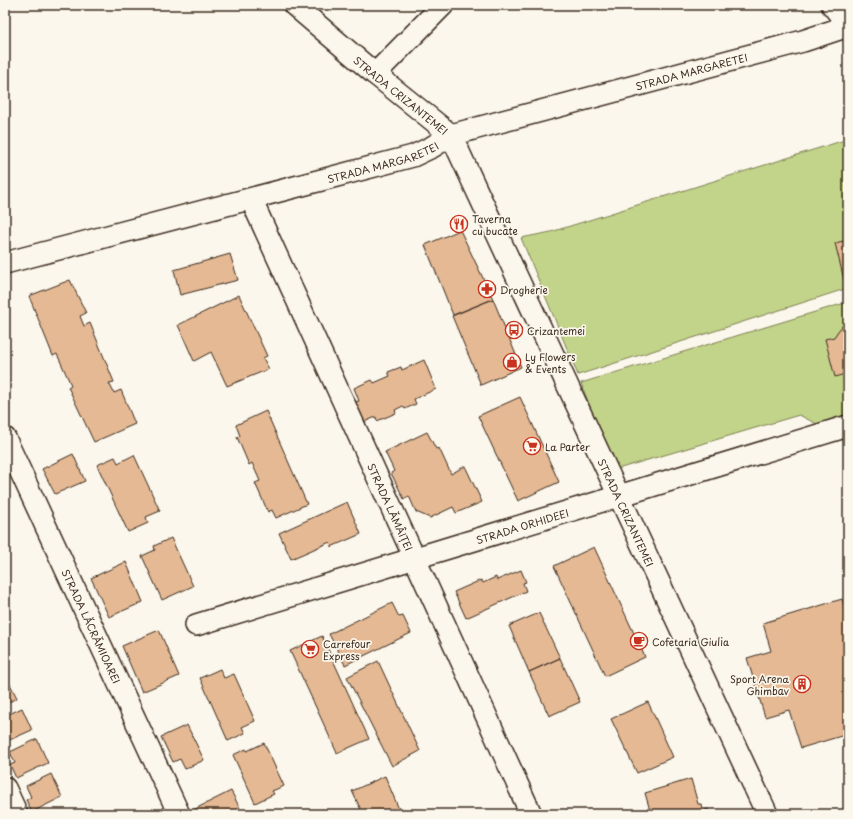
<svg xmlns="http://www.w3.org/2000/svg" width="853" height="819" viewBox="0 0 853 819" font-family="'Playpen Sans',sans-serif">
<rect width="100%" height="100%" fill="#fbf7ec"/>
<filter id="ink" filterUnits="userSpaceOnUse"><feTurbulence type="fractalNoise" baseFrequency=".025" numOctaves="2"/><feDisplacementMap in="SourceGraphic" scale="8" xChannelSelector="R" yChannelSelector="G"/><feConvolveMatrix kernelMatrix="1 2 1 2 8 2 1 2 1" color-interpolation-filters="sRGB"/></filter>
<g filter="url(#ink)">
<!-- green -->
<path fill="#c2d489" stroke="#7e7f54" d="M848,139V288L578,375L521,238L551,232Z
M848,302V414L817,424L799,415L614,470L581,383Z"/>
<!-- building -->
<path fill="#e4b994" stroke="#3b2a1e" d="M460,230L493,299L453,315L425,245Z
M848,240V283L845,284L835,243Z
M230,254L238,280L180,295L174,270Z
M70,280L86,313L80,316L84,326L90,323L114,382L109,383L114,393L121,390L135,424L94,442L68,387L71,385L57,354L53,356L29,296Z
M239,295L267,356L263,358L269,369L227,386L211,352L194,361L178,325Z
M493,299L521,367L481,385L452,316Z
M848,324V376L845,374L835,377L825,339L834,337L838,331L843,325Z
M424,360L436,389L414,399L416,404L405,409L403,406L395,410L396,413L377,421L376,417L364,422L355,402L359,401L354,388L372,380L374,383L390,376L388,372L401,367L402,370Z
M520,397L559,482L518,501L478,416Z
M266,411L307,504L276,518L272,510L268,512L255,483L260,481L252,463L249,465L237,437L240,436L236,425Z
M427,432L436,449L439,448L451,474L465,466L482,502L456,513L453,507L430,518L416,512L409,496L404,499L391,473L394,471L385,452Z
M73,454L85,481L55,494L42,469Z
M134,455L160,511L146,517L148,523L128,532L97,465L115,457L118,463Z
M347,502L361,534L331,547L330,542L291,559L279,533Z
M171,538L193,586L162,600L142,556L155,550L154,546Z
M594,547L645,657L605,676L554,566Z
M126,562L143,602L109,617L91,578Z
M521,570L526,582L523,583L526,591L466,618L454,592L481,580L483,583L496,577L497,580Z
M842,599L848,618V734L801,748L789,710L765,717L747,658L771,651L763,623Z
M392,603L399,617L403,616L411,633L345,665L329,634Z
M539,613L560,658L529,672L509,626Z
M159,630L179,676L142,692L122,646Z
M322,636L369,739L337,753L290,651Z
M560,658L580,702L549,716L529,672Z
M378,661L420,751L392,766L347,677Z
M220,669L224,678L234,674L255,721L242,727L245,733L228,741L200,678Z
M5,676H6L17,698L5,704Z
M648,702L673,757L637,773L611,719Z
M22,708L32,730L5,742V716Z
M187,725L204,760L185,769L180,759L173,762L161,737Z
M37,739L48,763L16,778L10,765L15,763L10,752Z
M264,743L284,786L272,791L274,794L255,803L233,755L246,749L247,751Z
M51,774L62,797L32,812L26,800L31,797L26,786Z
M385,776L401,814H363L352,791Z
M691,779L698,804H701L703,811L708,809L709,814H651L645,793Z
M231,791L243,814H188L187,813Z"/>
<g fill="none" stroke-linecap="round" stroke-linejoin="round">
<defs>
<g id="minor">
<path id="s1" d="M294,5L375,74L451,135L767,814"/>
<path d="M832,5L848,25"/>
<path d="M375,74L443,5"/>
<path id="s2" d="M251,199L531,814"/>
<path id="s3" d="M5,263L413,156L432,147L451,135L803,41L848,26"/>
<path id="s4" d="M5,438L179,814"/>
<path id="s5" d="M196,625L848,426"/>
<path d="M5,788L17,814"/>
</g>
</defs>
<!-- minor casing -->
<use href="#minor" stroke="#3b2a1e" stroke-width="24"/>
<!-- minor -->
<use href="#minor" stroke="#fbf7ec" stroke-width="21"/>
</g>
</g>
<!-- icons -->
<defs>
<symbol id="restaurant-ring" viewBox="-11 -11 22 22"><circle r="9.5" fill="#fbf7ec" stroke="#c8321e" stroke-width="1.5"/><path d="M-5-6h1v4h1v-4h1v4h1v-4h1v5L-1.5 .5V6h-2V.5L-5-1ZM5-6V6H3V1.5H1.5Q1.5-4 5-6Z" fill="#c8321e"/></symbol>
<symbol id="pharmacy-ring" viewBox="-11 -11 22 22"><circle r="9.5" fill="#fbf7ec" stroke="#c8321e" stroke-width="1.5"/><path d="M-2-6h4v4h4v4h-4v4h-4v-4h-4v-4h4Z" fill="#c8321e"/></symbol>
<symbol id="bus-ring" viewBox="-11 -11 22 22"><circle r="9.5" fill="#fbf7ec" stroke="#c8321e" stroke-width="1.5"/><path d="M-5-6H5V4H4V6H2V4H-2V6H-4V4H-5ZM-3.5-4V0h7V-4ZM-3.5 1.2v1.5H-2V1.2ZM2 1.2v1.5H3.5V1.2Z" fill="#c8321e"/></symbol>
<symbol id="shop-ring" viewBox="-11 -11 22 22"><circle r="9.5" fill="#fbf7ec" stroke="#c8321e" stroke-width="1.5"/><path d="M-5-2.5h2.3a2.7 3.5 0 0 1 5.4 0H5L5.5 6h-11ZM-1.5-2.5h3a1.5 2.3 0 0 0-3 0Z" fill="#c8321e"/></symbol>
<symbol id="supermarket-ring" viewBox="-11 -11 22 22"><circle r="9.5" fill="#fbf7ec" stroke="#c8321e" stroke-width="1.5"/><path d="M-6-5.5h2.5l.6 2H6L4.5 2H-2.5L-4.4-4H-6ZM-1.5 3.2a1.3 1.3 0 1 0 .1 0ZM3 3.2a1.3 1.3 0 1 0 .1 0Z" fill="#c8321e"/></symbol>
<symbol id="cafe-ring" viewBox="-11 -11 22 22"><circle r="9.5" fill="#fbf7ec" stroke="#c8321e" stroke-width="1.5"/><path d="M-5.5-4.5H6V0H3Q3 3.5 0 3.5H-2.5Q-5.5 3.5-5.5 0ZM3-3.2v2h1.7v-2ZM-6 4.5H4V6H-6Z" fill="#c8321e"/></symbol>
<symbol id="building-ring" viewBox="-11 -11 22 22"><circle r="9.5" fill="#fbf7ec" stroke="#c8321e" stroke-width="1.5"/><path d="M-4-6H4V6H1V3H-1V6H-4ZM-2.5-4.3h1.7v1.8h-1.7ZM.8-4.3h1.7v1.8H.8ZM-2.5-1h1.7V.8h-1.7ZM.8-1h1.7V.8H.8Z" fill="#c8321e"/></symbol>
</defs>
<g fill-rule="evenodd">
<use href="#restaurant-ring" x="449" y="214" width="20" height="20"/>
<use href="#pharmacy-ring" x="477" y="279" width="20" height="20"/>
<use href="#bus-ring" x="504" y="320" width="20" height="20"/>
<use href="#shop-ring" x="502" y="352" width="20" height="20"/>
<use href="#supermarket-ring" x="522" y="436" width="20" height="20"/>
<use href="#cafe-ring" x="629" y="631" width="20" height="20"/>
<use href="#supermarket-ring" x="300" y="639" width="20" height="20"/>
<use href="#building-ring" x="792" y="674" width="20" height="20"/>
</g>
<g text-anchor="middle" dominant-baseline="central" stroke-width="3.5" stroke-linejoin="round" paint-order="stroke">
<!-- street labels -->
<g font-size="10" fill="#3b2a1e" stroke="#fbf7ec">
<text stroke="none"><textPath href="#s3" startOffset="714">STRADA MARGARETEI</textPath></text>
<text stroke="none"><textPath href="#s1" startOffset="140">STRADA CRIZANTEMEI</textPath></text>
<text stroke="none"><textPath href="#s3" startOffset="391">STRADA MARGARETEI</textPath></text>
<text stroke="none"><textPath href="#s2" startOffset="338">STRADA LĂMÂIȚEI</textPath></text>
<text stroke="none"><textPath href="#s1" startOffset="620">STRADA CRIZANTEMEI</textPath></text>
<text stroke="none"><textPath href="#s5" startOffset="341">STRADA ORHIDEEI</textPath></text>
<text stroke="none"><textPath href="#s4" startOffset="207">STRADA LĂCRĂMIOAREI</textPath></text>
</g>
<!-- poi labels -->
<g font-size="10" fill="#3b2a1e" stroke="#fbf7ec" text-anchor="start">
<text x="472" y="218">Taverna<tspan x="472" dy="12">cu bucate</tspan></text>
<text x="500" y="289">Drogherie</text>
<text x="527" y="330">Crizantemei</text>
<text x="525" y="356">Ly Flowers<tspan x="525" dy="12">&amp; Events</tspan></text>
<text x="545" y="446">La Parter</text>
<text x="652" y="641">Cofetaria Giulia</text>
<text x="323" y="643">Carrefour<tspan x="323" dy="12">Express</tspan></text>
<text x="789" y="678" text-anchor="end">Sport Arena<tspan x="789" dy="12">Ghimbav</tspan></text>
</g>
</g>
<!-- margin -->
<rect width="853" height="819" fill="none" stroke="#fbf7ec" stroke-width="20"/>
<rect x="10" y="10" width="833" height="799" fill="none" stroke="#3b2a1e" stroke-width="1.5" filter="url(#ink)"/>
</svg>
